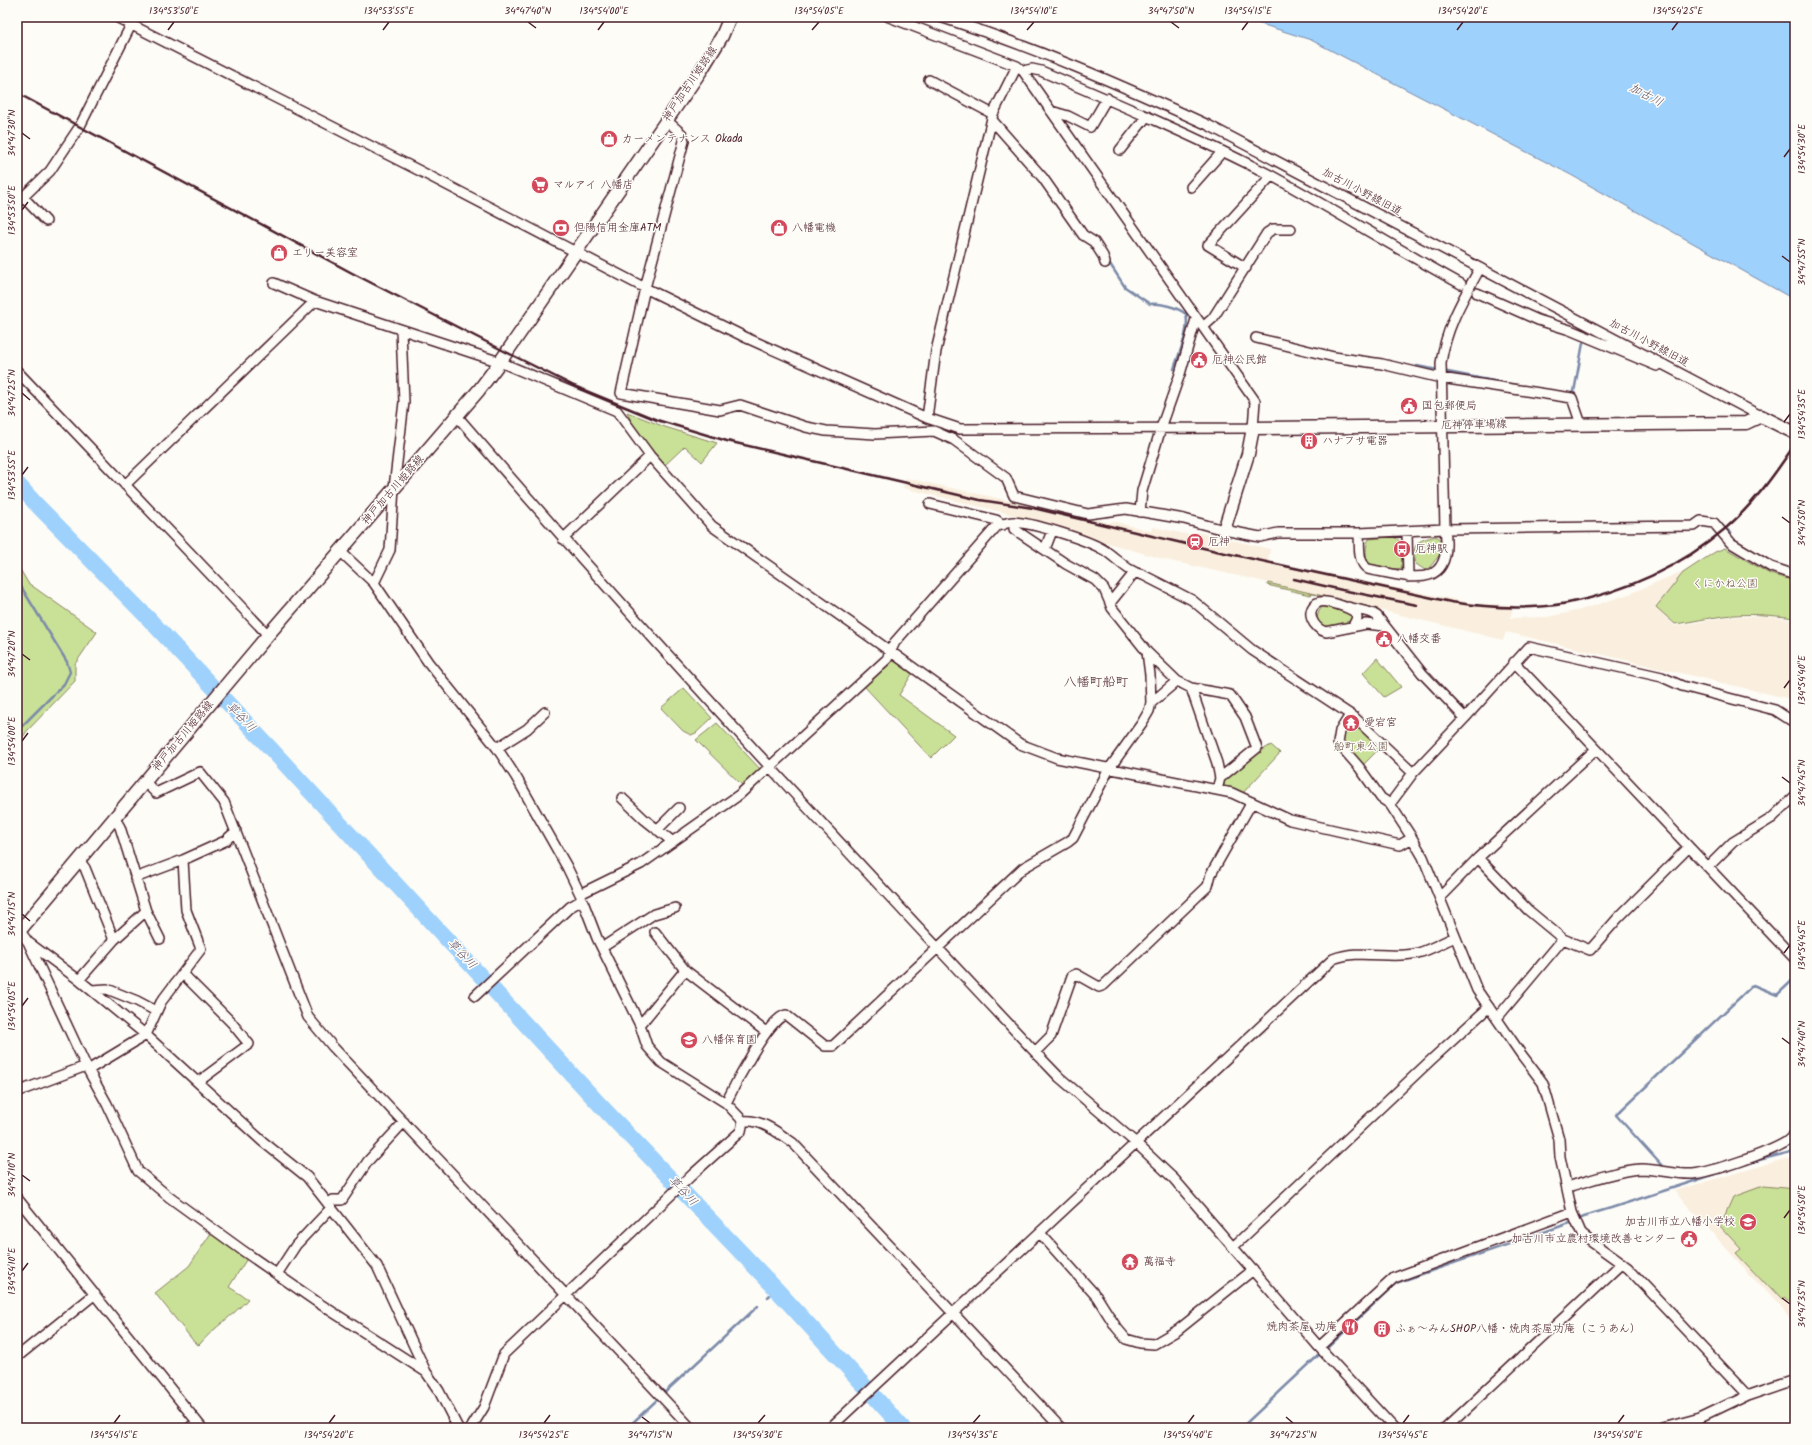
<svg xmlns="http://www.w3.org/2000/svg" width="1812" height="1445" viewBox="0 0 1812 1445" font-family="Kalam,'Klee One',sans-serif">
<rect width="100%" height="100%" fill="#fdfcf7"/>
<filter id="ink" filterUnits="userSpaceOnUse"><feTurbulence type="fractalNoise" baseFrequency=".025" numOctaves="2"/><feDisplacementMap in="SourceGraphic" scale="8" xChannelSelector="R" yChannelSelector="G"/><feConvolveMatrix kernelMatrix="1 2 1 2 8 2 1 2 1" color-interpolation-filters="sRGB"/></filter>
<g filter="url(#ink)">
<!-- built -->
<path fill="#faefde" d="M906,478L1110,523L1112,521L1151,531L1153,527L1195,536L1197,532L1270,549L1268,562L1477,604L1514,605L1510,618L1547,617L1580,610L1629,594L1683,571V573L1656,607L1675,626L1727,617L1766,616L1795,620V700L1506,632L1503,640L1252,579L1166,560L1002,512L903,488Z
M1795,1156V1324L1674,1191Z"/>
<!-- green -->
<path fill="#c9e197" stroke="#8a8061" d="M627,412L665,427L717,443L702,462L685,446L665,465L636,431Z
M1436,536L1440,539L1441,553L1430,567L1425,570L1416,564C1411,544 1417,540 1436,536Z
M1391,537L1396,538L1401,542L1402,568L1395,569L1369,564C1365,558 1365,545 1369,539Z
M1725,548L1770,574L1795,581V618C1771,615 1748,613 1724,616C1707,618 1691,622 1675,624L1656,607L1683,573L1715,552Z
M17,564L28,583L97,632L75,664V681L27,731L17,746Z
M1268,583L1378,609L1313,594L1310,595L1267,585Z
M1323,606L1351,612L1353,619C1346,627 1331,629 1321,625L1317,618L1319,611Z
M1377,658L1401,687L1384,697L1363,673Z
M893,660L912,674L899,695L954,735L931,758L864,686Z
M684,688L712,718L696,733L691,735L683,731L661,708Z
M717,723L761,770L743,786L696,740Z
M1345,723L1351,727L1354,723L1381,747L1362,766C1348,752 1336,744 1345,723Z
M1271,745L1280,753L1242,794L1224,785L1223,781L1252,756Z
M1763,1186L1795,1189V1309L1783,1299L1781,1301L1736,1253L1741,1249L1720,1226L1733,1197Z
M211,1233L248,1257L229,1287L248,1299C233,1316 214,1327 199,1345L195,1343L155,1293L189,1266Z"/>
<!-- water -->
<path fill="#9ed1fb" stroke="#7c8aa8" d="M1239,17H1795V300L1571,175L1311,40Z"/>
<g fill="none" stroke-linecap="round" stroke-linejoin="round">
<!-- stream -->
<path stroke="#7c8aa8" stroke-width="2.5" d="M1108,261L1125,287L1150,304C1161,303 1177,307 1186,314C1190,331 1179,353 1174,369
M1417,366L1520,386
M1571,394L1574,392L1583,343
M1719,523L1731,533
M17,580L67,662L70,672L64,684L17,731
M1664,1168L1616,1115L1753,985L1777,995L1795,978
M1577,1219L1584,1216L1611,1208L1759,1160L1795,1151
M768,1297L776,1289
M1325,1350L1396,1283L1573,1222
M662,1395L758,1306
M627,1428L659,1398
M1241,1428L1321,1353"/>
<!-- river -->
<path stroke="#9ed1fb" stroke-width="16" d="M17,483L35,503L147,617L271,749L601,1106L776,1289L903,1428"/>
<defs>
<path id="minor" d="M116,17L418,170L645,288L749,339L927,418L960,429L1253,428L1255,401L1023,71
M889,17L1017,66L1023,71L1032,69L1041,71C1119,104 1197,137 1272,176C1336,211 1397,249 1461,284
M940,17C1032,46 1121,85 1208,125L1761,416
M929,80L993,114
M1051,111L1068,116L1090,127L1107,98
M666,120L682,134L684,141L645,288L621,393L720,410L740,405L806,427L826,431L875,434L934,431L954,440L1006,478L1014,496L1088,514L1126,509L1184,519L1224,530L1260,537L1278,533H1359L1445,529L1694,526L1701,521L1714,523L1731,543L1771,567L1795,575
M992,120L1043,178L1083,235L1094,242L1103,256L1105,263
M1120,150L1147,116
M1191,187L1222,152
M23,197L46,221
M17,203L50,171L80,126L131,25
M1246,268L1208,245L1271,176
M274,283L315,301
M1477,293L1538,320L1570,330L1657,366
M1203,327L1213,318L1267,233L1273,229H1291
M401,330L404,402L394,488L390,550L374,583L428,662L497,748L516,777L567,867L580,894L597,938L640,1025L647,1046L661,1062L726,1103L743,1121
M1256,338L1334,357L1382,364L1441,378L1572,398L1581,424
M17,371L268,635
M457,416C644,633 839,843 1035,1052L1059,1077L1136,1143L1174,1179L1319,1347L1394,1428
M927,418L936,351L993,114L1017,66
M1161,428L1180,374L1196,319
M125,485L315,301L500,362L617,411L650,456L712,526L852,624L1020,744L1057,758L1232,793L1290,820L1400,845L1412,838L1423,857L1477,990L1521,1054L1543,1083L1559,1139L1560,1157L1572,1212L1582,1235L1628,1268L1748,1395
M930,504L996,520L1003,525
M1140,512L1142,491L1161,428
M1014,522V529L1066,564L1095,580L1104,589L1110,603
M1407,531L1408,577
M1359,533C1360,545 1357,562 1368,569C1409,577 1454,593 1445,529L1441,363C1446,327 1463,299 1480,268
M563,539L650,456
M1045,549L1052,531
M341,552L374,583
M1348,607L1372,613L1377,616L1422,673L1465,718
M1353,626L1357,618L1356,613C1350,608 1324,598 1317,603C1304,612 1314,629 1326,632L1366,624L1385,626
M1147,652L1177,681L1191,688L1230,695L1245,717L1257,748L1220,778L1217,790
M1514,662L1795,959
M1191,688L1217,763L1220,778
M1151,703L1177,681
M1350,715L1340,731L1338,743L1359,767L1381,798L1390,804L1412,838
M497,748L527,729L545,712
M144,781L156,793L200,772L224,802L308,1017L333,1047L691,1428
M622,798L644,819L673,842
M1390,804L1413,773L1465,718L1529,647L1662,677L1682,686L1775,710L1795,723
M114,817L120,827L146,911L160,939
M657,830L679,808
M1478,858L1528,910L1563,939
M79,860L85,868L114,940
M1708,867L1733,842L1772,818L1795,796
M135,878L183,860
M580,894L641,864L739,795L887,659L895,642L997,526C1002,525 1008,522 1012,522C1031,522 1088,540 1104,550C1117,558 1127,572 1143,575L1192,600L1252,650L1354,717L1413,773
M1440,897L1478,858L1596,749
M17,927L28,942L79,980L146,1035L262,1141L307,1177L377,1266L426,1372L439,1391L458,1428
M655,932L685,970L766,1032
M29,944L86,1066L107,1104L138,1171L169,1197L242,1250L317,1302L426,1372
M601,946L606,945L654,914L675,908
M183,974L231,1022L249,1044L198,1082
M79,980L114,940L146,911
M91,990L107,989L137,1001L156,1011
M475,996L570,907L582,900
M1497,1018L1563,939L1590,950L1618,918L1689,847
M640,1025L685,970
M1035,1052L1051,1036L1072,976L1076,974L1099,987L1104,985L1208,886L1211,874L1252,802
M88,1070L146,1035L161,1002L201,949L186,910L183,860L225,841L236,831
M17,1092L86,1066
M726,1103C734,1086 769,1017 786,1015L825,1046H833L1023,868L1068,842L1073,838L1109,769L1142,723L1149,711L1151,703L1150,675L1147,652L1112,608L1110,603L1134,573
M743,1121C762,1119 778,1133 793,1143L1061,1428
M1567,1187C1589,1181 1618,1170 1641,1169C1659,1169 1676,1175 1693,1174C1713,1172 1768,1153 1786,1142C1789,1140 1792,1137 1795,1134
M17,1198L202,1428
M328,1204L333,1200H342L368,1161L404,1122
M1040,1233L1097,1297L1116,1327L1126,1339L1140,1343L1154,1344L1178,1330L1253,1270
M1233,1247L1431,1060L1489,1007
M277,1274L296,1245L331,1208
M1319,1347L1394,1278L1572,1212
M17,1357L95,1294
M189,1428L197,1422
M471,1428L484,1407L504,1354L693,1174L741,1131L743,1121
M830,1428L1333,959C1360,948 1390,960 1418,953C1430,950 1443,942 1455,937
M1446,1428L1622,1263
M1663,1428L1700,1418L1748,1395L1795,1379"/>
<path id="major" d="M1224,530L1248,454L1253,428L1746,423L1761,416L1795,433
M17,934L268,635L479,390L500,362L702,69L722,36L730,17"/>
</defs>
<!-- minor casing -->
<use href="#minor" stroke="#4a1f2b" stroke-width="12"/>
<!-- major casing -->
<use href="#major" stroke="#4a1f2b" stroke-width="15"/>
<!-- minor -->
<use href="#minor" stroke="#fdfcf7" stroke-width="9"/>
<!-- major -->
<use href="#major" stroke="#fdfcf7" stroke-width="12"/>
<!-- rail -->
<path stroke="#4a1f2b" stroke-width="2.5" d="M17,93L354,274L506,352L574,386L657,420L727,441L787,455L980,500L1033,508L1216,551L1451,602C1489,608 1530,610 1568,603C1625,592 1682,566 1726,528C1753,505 1775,474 1795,444
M1294,579L1342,590L1417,605"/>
</g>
</g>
<!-- ticks -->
<path fill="none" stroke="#4a1f2b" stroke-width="1.5" d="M528,22L536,28M1171,22L1179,28M168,30L174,22M383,30L389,22M598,30L604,22M812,30L819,22M1027,30L1034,22M1242,30L1248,22M1457,30L1463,22M1672,30L1678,22M22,133L30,139M1784,157L1790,149M22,210L28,202M1782,256L1790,262M22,393L30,400M1784,422L1790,414M22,475L28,467M1782,517L1790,523M22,654L30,660M1784,688L1790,680M22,741L28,733M1782,777L1790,783M22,914L30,921M1784,953L1790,945M22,1006L28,998M1782,1038L1790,1044M22,1175L30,1181M1784,1218L1790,1210M22,1271L28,1263M1782,1298L1790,1304M642,1417L650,1423M1286,1417L1293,1423M114,1423L120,1415M329,1423L335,1415M544,1423L550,1415M758,1423L765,1415M973,1423L980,1415M1188,1423L1194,1415M1403,1423L1409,1415M1618,1423L1624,1415"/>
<!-- icons -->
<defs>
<symbol id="shop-disc" viewBox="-11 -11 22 22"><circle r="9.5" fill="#d1495b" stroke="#fdfcf7"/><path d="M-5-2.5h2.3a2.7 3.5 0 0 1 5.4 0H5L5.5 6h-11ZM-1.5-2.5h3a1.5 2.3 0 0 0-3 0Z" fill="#fff"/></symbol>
<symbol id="supermarket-disc" viewBox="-11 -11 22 22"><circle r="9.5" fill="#d1495b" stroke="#fdfcf7"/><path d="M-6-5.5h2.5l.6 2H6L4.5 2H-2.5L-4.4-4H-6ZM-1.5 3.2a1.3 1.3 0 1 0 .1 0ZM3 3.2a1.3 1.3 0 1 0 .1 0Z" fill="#fff"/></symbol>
<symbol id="bank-disc" viewBox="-11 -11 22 22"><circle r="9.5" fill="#d1495b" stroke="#fdfcf7"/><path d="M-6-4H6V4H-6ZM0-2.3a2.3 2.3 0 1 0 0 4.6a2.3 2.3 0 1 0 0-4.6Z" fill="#fff"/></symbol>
<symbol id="civic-disc" viewBox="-11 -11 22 22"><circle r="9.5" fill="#d1495b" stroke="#fdfcf7"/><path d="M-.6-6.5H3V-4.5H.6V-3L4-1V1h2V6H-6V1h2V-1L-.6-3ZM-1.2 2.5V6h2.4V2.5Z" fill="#fff"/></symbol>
<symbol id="building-disc" viewBox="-11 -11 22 22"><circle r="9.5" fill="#d1495b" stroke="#fdfcf7"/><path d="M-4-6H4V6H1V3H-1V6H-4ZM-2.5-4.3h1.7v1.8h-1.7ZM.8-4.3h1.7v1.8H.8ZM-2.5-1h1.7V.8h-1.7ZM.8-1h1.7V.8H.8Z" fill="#fff"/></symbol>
<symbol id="station-disc" viewBox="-11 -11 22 22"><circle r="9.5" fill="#d1495b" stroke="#fdfcf7"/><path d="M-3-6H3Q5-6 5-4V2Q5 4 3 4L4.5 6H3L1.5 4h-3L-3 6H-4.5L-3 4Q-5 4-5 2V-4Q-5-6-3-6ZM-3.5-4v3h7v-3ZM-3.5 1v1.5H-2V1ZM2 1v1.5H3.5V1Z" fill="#fff"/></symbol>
<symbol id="bus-disc" viewBox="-11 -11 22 22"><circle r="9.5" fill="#d1495b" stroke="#fdfcf7"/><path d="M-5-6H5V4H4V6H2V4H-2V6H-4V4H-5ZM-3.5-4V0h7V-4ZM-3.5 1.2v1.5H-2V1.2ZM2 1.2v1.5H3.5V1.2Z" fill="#fff"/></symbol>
<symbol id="temple-disc" viewBox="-11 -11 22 22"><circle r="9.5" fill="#d1495b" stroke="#fdfcf7"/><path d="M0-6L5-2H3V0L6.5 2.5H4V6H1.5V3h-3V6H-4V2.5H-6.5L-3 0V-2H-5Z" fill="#fff"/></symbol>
<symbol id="school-disc" viewBox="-11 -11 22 22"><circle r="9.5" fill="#d1495b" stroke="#fdfcf7"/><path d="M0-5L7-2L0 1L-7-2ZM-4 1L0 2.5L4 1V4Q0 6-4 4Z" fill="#fff"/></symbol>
<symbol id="restaurant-disc" viewBox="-11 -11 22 22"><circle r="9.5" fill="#d1495b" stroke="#fdfcf7"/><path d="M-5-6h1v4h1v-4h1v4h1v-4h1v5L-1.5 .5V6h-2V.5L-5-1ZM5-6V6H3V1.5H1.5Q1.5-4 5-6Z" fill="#fff"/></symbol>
</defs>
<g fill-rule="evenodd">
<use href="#shop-disc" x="599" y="129" width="20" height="20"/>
<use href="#supermarket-disc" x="530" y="175" width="20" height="20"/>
<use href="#bank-disc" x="551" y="218" width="20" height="20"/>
<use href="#shop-disc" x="769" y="218" width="20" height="20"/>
<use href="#shop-disc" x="269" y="243" width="20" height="20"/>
<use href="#civic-disc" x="1189" y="350" width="20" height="20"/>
<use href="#civic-disc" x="1399" y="396" width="20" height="20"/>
<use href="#building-disc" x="1299" y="431" width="20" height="20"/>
<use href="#station-disc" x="1185" y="532" width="20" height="20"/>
<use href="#bus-disc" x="1392" y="539" width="20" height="20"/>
<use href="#civic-disc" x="1374" y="629" width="20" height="20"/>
<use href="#temple-disc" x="1341" y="713" width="20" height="20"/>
<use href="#school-disc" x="679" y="1030" width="20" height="20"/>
<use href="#school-disc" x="1738" y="1212" width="20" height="20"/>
<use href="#civic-disc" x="1679" y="1229" width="20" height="20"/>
<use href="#temple-disc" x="1120" y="1252" width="20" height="20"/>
<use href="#restaurant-disc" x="1340" y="1317" width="20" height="20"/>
<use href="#building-disc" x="1372" y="1319" width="20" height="20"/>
</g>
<g text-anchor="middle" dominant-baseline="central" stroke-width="3" stroke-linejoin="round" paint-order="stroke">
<!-- street labels -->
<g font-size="11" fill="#4a1f2b" stroke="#fdfcf7">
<text transform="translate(690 84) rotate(-56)">神戸加古川姫路線</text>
<text transform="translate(1362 192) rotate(28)">加古川小野線旧道</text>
<text transform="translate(1649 343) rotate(28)">加古川小野線旧道</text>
<text transform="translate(1474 425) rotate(-1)">厄神停車場線</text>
<text transform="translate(393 490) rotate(-49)">神戸加古川姫路線</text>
<text transform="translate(183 736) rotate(-50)">神戸加古川姫路線</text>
</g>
<!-- poi labels -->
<g font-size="11" fill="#4a1f2b" stroke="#fdfcf7" text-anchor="start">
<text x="622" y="139">カーメンテナンス Okada</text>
<text x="553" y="185">マルアイ 八幡店</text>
<text x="574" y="228">但陽信用金庫ATM</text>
<text x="792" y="228">八幡電機</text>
<text x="292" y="253">エリー美容室</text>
<text x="1212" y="360">厄神公民館</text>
<text x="1422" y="406">国包郵便局</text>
<text x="1322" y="441">ハナフサ電器</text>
<text x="1208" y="542">厄神</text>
<text x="1415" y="549">厄神駅</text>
<text x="1397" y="639">八幡交番</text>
<text x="1364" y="723">愛宕宮</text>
<text x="702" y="1040">八幡保育園</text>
<text x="1735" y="1222" text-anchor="end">加古川市立八幡小学校</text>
<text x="1676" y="1239" text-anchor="end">加古川市立農村環境改善センター</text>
<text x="1143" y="1262">萬福寺</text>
<text x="1337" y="1327" text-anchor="end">焼肉茶屋 功庵</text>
<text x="1395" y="1329">ふぁ～みんSHOP八幡・焼肉茶屋功庵（こうあん）</text>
</g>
<!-- park labels -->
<g font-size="11" fill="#6a5046" stroke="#fdfcf7">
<text x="1725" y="584">くにかね公園</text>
<text x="1361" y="747">船町東公園</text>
</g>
<!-- water labels -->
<g font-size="12" font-style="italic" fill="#635469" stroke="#fdfcf7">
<text transform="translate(1646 95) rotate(28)">加古川</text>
<text transform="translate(241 717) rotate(46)">草谷川</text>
<text transform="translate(462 954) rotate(47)">草谷川</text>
<text transform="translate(683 1191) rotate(47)">草谷川</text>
</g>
<!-- quarter labels -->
<g font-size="13" fill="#4a1f2b" stroke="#fdfcf7">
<text x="1096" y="682">八幡町船町</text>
</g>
</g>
<!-- margin -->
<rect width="1812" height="1445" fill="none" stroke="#fdfcf7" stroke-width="44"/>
<rect x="22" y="22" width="1768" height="1401" fill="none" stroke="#4a1f2b" stroke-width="1.5"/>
<g font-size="10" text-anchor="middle" fill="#4a1f2b">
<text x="174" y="14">134°53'50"E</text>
<text x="389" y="14">134°53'55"E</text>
<text x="528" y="14">34°47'40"N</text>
<text x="604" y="14">134°54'00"E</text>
<text x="819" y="14">134°54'05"E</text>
<text x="1034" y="14">134°54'10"E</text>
<text x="1171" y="14">34°47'50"N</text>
<text x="1248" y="14">134°54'15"E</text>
<text x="1463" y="14">134°54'20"E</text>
<text x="1678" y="14">134°54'25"E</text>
<text transform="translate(11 133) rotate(-90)" y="4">34°47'30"N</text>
<text transform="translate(1801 149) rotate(-90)" y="4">134°54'30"E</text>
<text transform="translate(11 210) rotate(-90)" y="4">134°53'50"E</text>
<text transform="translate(1801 262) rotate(-90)" y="4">34°47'55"N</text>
<text transform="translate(11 393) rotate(-90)" y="4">34°47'25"N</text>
<text transform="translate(1801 414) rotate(-90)" y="4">134°54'35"E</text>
<text transform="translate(11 475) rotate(-90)" y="4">134°53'55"E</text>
<text transform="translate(1801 523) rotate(-90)" y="4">34°47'50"N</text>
<text transform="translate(11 654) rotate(-90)" y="4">34°47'20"N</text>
<text transform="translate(1801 680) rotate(-90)" y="4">134°54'40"E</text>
<text transform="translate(11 741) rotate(-90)" y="4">134°54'00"E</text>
<text transform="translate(1801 783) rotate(-90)" y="4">34°47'45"N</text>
<text transform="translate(11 914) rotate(-90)" y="4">34°47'15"N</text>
<text transform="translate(1801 945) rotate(-90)" y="4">134°54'45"E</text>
<text transform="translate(11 1006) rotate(-90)" y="4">134°54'05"E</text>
<text transform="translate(1801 1044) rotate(-90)" y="4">34°47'40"N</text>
<text transform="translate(11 1175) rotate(-90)" y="4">34°47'10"N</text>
<text transform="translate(1801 1210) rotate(-90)" y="4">134°54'50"E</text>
<text transform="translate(11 1271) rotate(-90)" y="4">134°54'10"E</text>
<text transform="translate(1801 1304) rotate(-90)" y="4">34°47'35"N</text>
<text x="114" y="1438">134°54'15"E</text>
<text x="329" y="1438">134°54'20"E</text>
<text x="544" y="1438">134°54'25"E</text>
<text x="650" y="1438">34°47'15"N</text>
<text x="758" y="1438">134°54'30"E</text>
<text x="973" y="1438">134°54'35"E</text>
<text x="1188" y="1438">134°54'40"E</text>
<text x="1293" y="1438">34°47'25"N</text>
<text x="1403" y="1438">134°54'45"E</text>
<text x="1618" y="1438">134°54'50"E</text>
</g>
</svg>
